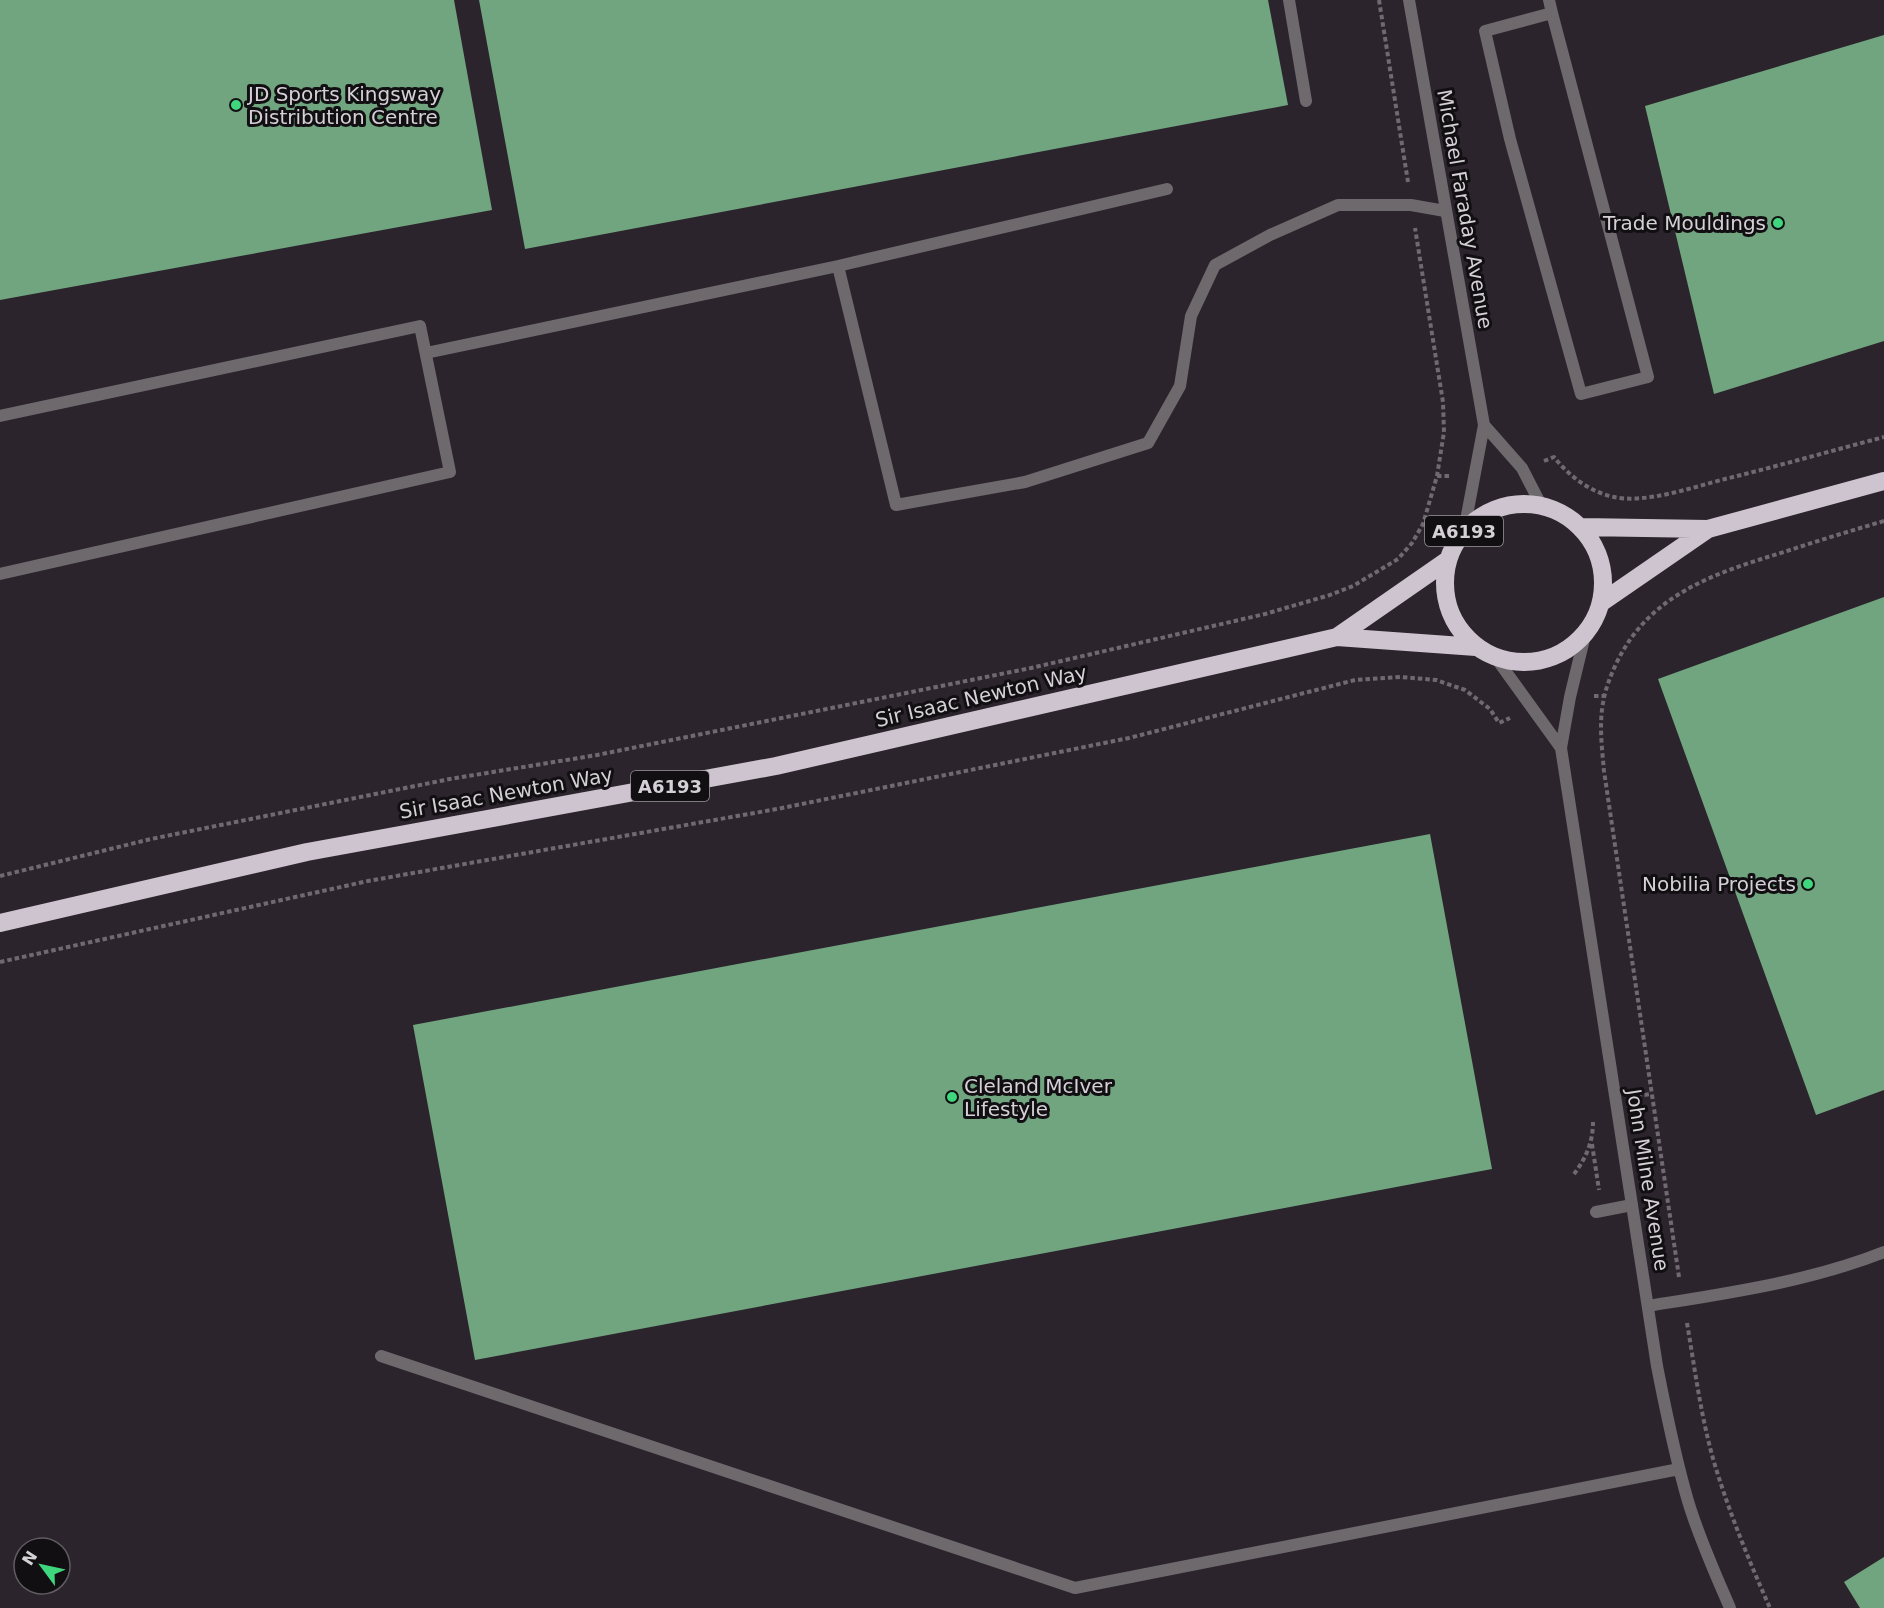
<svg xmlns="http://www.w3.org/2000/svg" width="1884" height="1608" viewBox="0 0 1884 1608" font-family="'DejaVu Sans',sans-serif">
<rect width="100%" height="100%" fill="#2c242d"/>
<!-- building -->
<path fill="#70a57f" d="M0,0H454L492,210L0,300Z
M479,0H1268L1288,105L525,249Z
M1884,35V341L1714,394L1645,106Z
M1884,597V1090L1816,1115L1658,679Z
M1430,834L1492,1169L475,1360L413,1025Z
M1884,1557V1608H1860L1844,1582Z"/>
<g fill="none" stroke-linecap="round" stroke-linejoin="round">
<!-- path -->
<path stroke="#706971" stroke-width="4" stroke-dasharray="4.5 3" stroke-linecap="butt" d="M1379,0L1408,182
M1544,461L1554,457C1569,476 1590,492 1614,497C1645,504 1694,487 1725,479C1778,466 1831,451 1884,437
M1437,476H1452
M1594,696H1604
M0,876L151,839L450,779L597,755L1031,668L1265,614L1330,595L1353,586L1398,559L1412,543L1423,524L1437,476L1444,432L1443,402L1415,228
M0,962L368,881L777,809L1129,738L1355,680L1401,677L1436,680L1465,690L1490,709L1499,723L1510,718
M1637,1096L1651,1094
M1592,1144L1599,1190
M1574,1174C1586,1158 1593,1142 1593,1122
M1679,1277L1604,771C1602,749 1599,725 1603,703C1605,690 1610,677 1616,664C1649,594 1715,573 1784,552C1817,541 1850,531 1884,521
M1687,1323C1695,1370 1701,1417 1714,1462C1729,1512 1749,1561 1770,1608"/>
<!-- lane -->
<path stroke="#6d696d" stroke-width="12" d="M1289,0L1306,101
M1549,0L1552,13L1648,377L1581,394L1510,139L1485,31L1552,13
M838,266L896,505L1025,482L1148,443L1180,386L1191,316L1215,265L1270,235L1338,205H1411L1445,211
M426,353L838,266L1167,189
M0,416L420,326L450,472L0,574
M1596,1212L1632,1205
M1648,1306C1728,1293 1808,1282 1884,1252"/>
<!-- street -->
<path stroke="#6d696d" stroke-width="12" d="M1409,0L1484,425L1464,531
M1484,425L1522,468L1541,505
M1585,635L1570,697L1561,748L1657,1366C1666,1412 1675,1457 1688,1501C1699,1538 1715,1573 1730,1608
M1496,658L1561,748
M381,1356L1075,1588L1679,1469"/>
<!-- highway -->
<path stroke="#cec4d0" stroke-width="18" d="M1445 583a79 79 0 1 1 158 0a79 79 0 1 1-158 0Z
M1581,527L1708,529L1884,481
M1602,602L1708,529
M1337,637L1448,560
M0,923L307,852L776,766L1337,637L1476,647"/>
</g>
<!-- markers -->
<g fill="#3fd77d" stroke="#120f13" stroke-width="2">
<circle cx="236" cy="105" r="6"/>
<circle cx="1778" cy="223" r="6"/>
<circle cx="1808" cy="884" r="6"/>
<circle cx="952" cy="1097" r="6"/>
</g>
<g text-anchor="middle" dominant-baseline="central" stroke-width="6" stroke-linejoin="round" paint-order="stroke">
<!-- shield labels -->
<g fill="#120f13" stroke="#9a969c" stroke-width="1.5">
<rect x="1425" y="516" width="78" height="30" rx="4.5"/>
<rect x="631" y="771" width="78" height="30" rx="4.5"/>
</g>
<g font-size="18" font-weight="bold" fill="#d5d0d6">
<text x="1464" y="531">A6193</text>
<text x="670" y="786">A6193</text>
</g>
<!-- poi labels -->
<g font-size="20" fill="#d5d0d6" stroke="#120f13" text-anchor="start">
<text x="248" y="94">JD Sports Kingsway<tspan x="248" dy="23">Distribution Centre</tspan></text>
<text x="1766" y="223" text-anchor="end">Trade Mouldings</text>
<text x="1796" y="884" text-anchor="end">Nobilia Projects</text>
<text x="964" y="1086">Cleland McIver<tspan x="964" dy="23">Lifestyle</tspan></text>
</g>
<!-- street labels -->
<g font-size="20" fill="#d5d0d6" stroke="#120f13">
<text transform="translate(1465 209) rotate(80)">Michael Faraday Avenue</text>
<text transform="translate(981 696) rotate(-13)">Sir Isaac Newton Way</text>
<text transform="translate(506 793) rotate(-10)">Sir Isaac Newton Way</text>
<text transform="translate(1648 1180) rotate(81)">John Milne Avenue</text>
</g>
</g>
<!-- north arrow -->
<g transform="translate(42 1566) rotate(303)"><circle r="28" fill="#120f13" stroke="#605c61" stroke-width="1.5"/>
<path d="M0-4.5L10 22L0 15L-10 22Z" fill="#3fd77d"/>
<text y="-9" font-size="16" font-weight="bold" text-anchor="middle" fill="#d5d0d6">N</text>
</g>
</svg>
